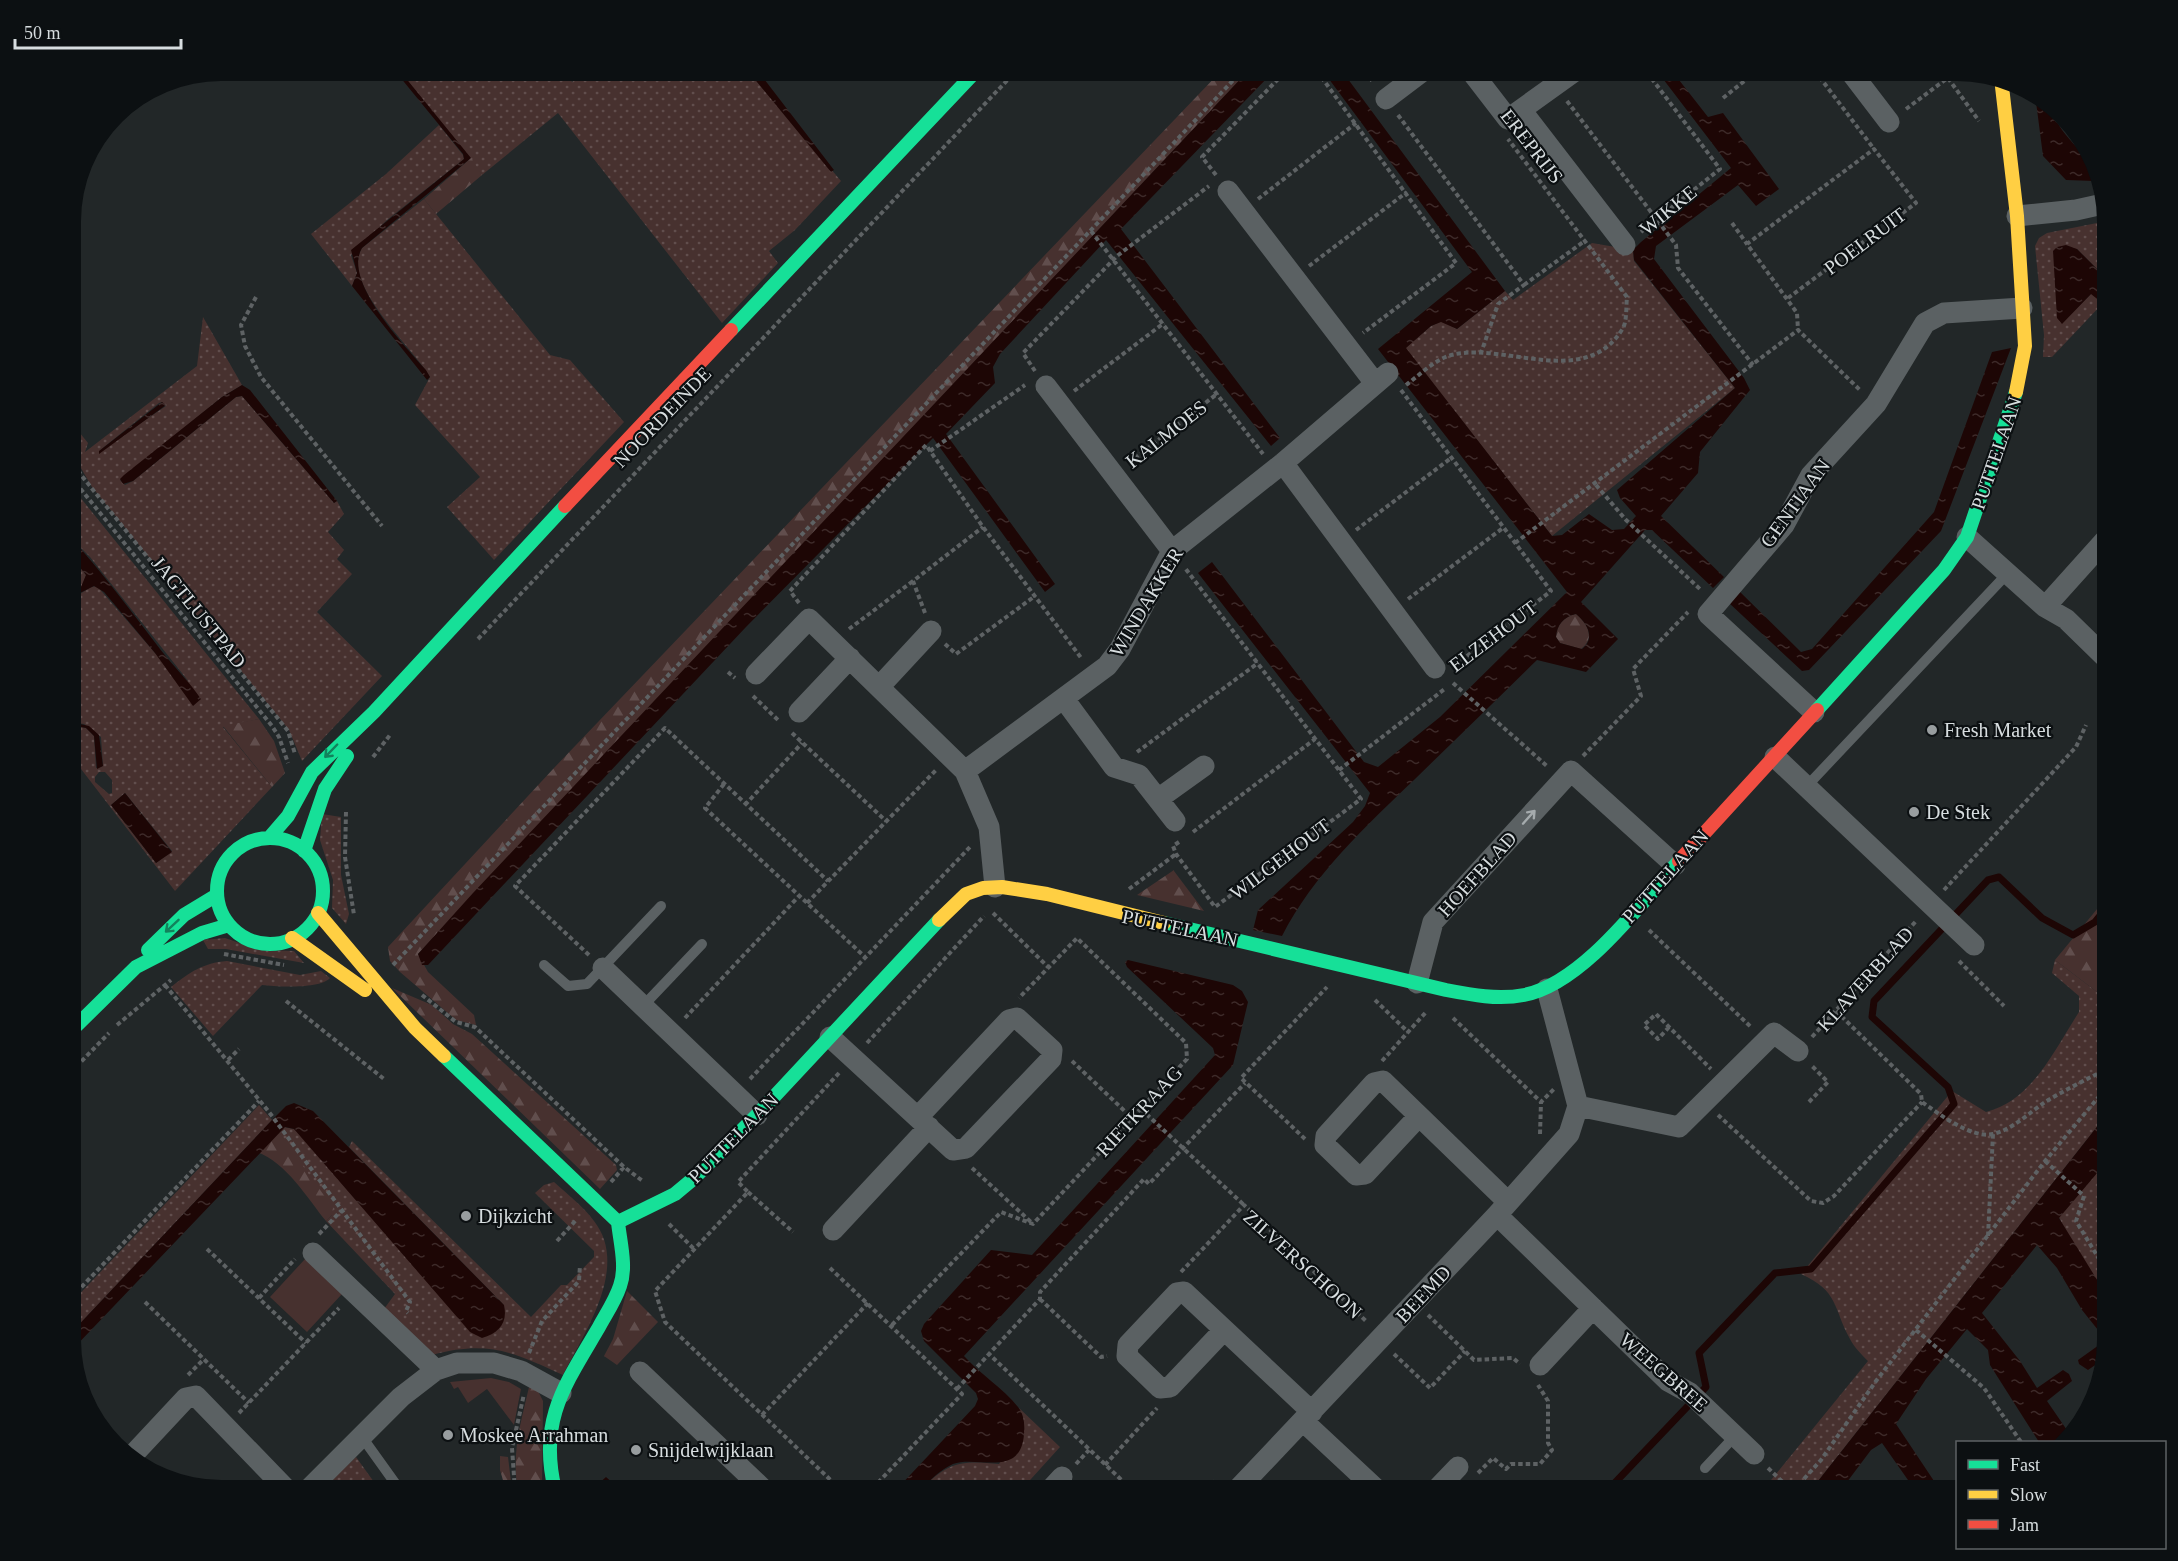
<svg xmlns="http://www.w3.org/2000/svg" width="2178" height="1561" viewBox="0 0 2178 1561" font-family="'Times New Roman',serif">
<defs>
<pattern id="grass-dots" width="8" height="8" patternUnits="userSpaceOnUse" patternTransform="scale(1.5)"><rect width="8" height="8" fill="#47312f"/><path d="M2 2h.1M6 6h.1" fill="none" stroke="#614e4d" stroke-width="1.8" stroke-linecap="round"/></pattern>
<pattern id="forest-firs" width="22" height="20" patternUnits="userSpaceOnUse" patternTransform="scale(1.5)"><rect width="22" height="20" fill="#47312f"/><path d="M5 1l3.5 6h-7zM16 11l3.5 6h-7z" fill="#614e4d"/></pattern>
<pattern id="water-ripples" width="26" height="14" patternUnits="userSpaceOnUse" patternTransform="scale(1.5)"><rect width="26" height="14" fill="#1d0605"/><path d="M2 4q2-2 4 0t4 0M15 11q2-2 4 0t4 0" fill="none" stroke="#3d2a29"/></pattern>
</defs>
<rect width="100%" height="100%" fill="#222728"/>
<!-- grass -->
<path fill="url(#grass-dots)" fill-rule="evenodd" d="M400,71H575L568,76L572,82L587,71H748L841,181L795,230L769,251L778,263L722,323L558,113L482,175Z
M439,125L463,155L464,159L387,220L351,255L357,273L352,286L311,234L386,174Z
M424,199L550,355L570,360L624,422L494,560L447,507L480,477L415,405L430,377C414,348 340,284 362,248Z
M2107,221V279L2077,249L2062,323L2092,293L2103,303L2052,357H2043L2044,335L2035,246L2039,238L2047,233Z
M1592,243L1633,250L1634,261L1735,388L1552,536L1405,348L1431,326L1442,321L1457,329L1505,291L1513,300Z
M203,317L242,385L222,397L120,480L125,485L133,481L236,397L242,396L334,503L337,501L344,514L328,532L344,550L337,559L352,574L317,612L382,676L302,761L289,730L92,487L71,451V422L88,443L85,452L197,366ZM162,402L166,406L99,451L159,403Z
M71,486L259,719L223,727L272,787L175,891L71,756V725L86,728L94,736L96,768L103,766L101,737L84,724L71,722V556L86,575L80,594L91,587L97,586L155,653L189,682L90,557L71,538ZM99,772H105L112,780V793L109,794L95,782V777ZM125,793L172,851L156,863L111,805Z
M322,814L341,817V875L349,914L346,924L332,908L333,880L320,840Z
M225,938L260,950L294,951L304,963L226,949H208L203,940Z
M2055,960L2105,998L2107,995V1114L1811,1490H1763L1868,1361C1862,1355 1854,1347 1850,1339C1833,1308 1839,1291 1801,1274L1952,1091L1986,1112C2032,1101 2055,1049 2079,1012V996L2052,973Z
M227,961L300,975L321,971L330,978C320,989 278,987 262,985L213,1036L171,987C190,972 203,963 227,961Z
M259,1105L272,1120L71,1333V1303Z
M284,1127L294,1129L504,1305L349,1147L352,1141L531,1317L561,1285H567L594,1257V1251L535,1193L544,1185L554,1182C567,1194 583,1206 594,1221C630,1267 584,1333 563,1375C513,1352 488,1340 432,1355L384,1309L395,1294L326,1221L332,1215L278,1131Z
M2098,1171L2107,1180V1296L2066,1233L2059,1217Z
M1019,1408L1060,1447L1021,1490H921C947,1462 962,1460 999,1464L1024,1423Z
M356,1457L379,1489L321,1490Z"/>
<!-- forest -->
<path fill="url(#forest-firs)" d="M1221,71H1248L418,954L428,972L474,1015L476,1025L456,1020L400,972L390,961L388,947L554,768Z
M471,158L482,175L436,214L424,199Z
M1576,614C1587,623 1596,638 1581,649L1560,643L1556,637C1557,625 1563,617 1576,614Z
M259,719L274,741L285,773L272,787L223,726Z
M1174,870V871L1204,911L1137,895Z
M2107,897V995L2105,998L2055,960Z
M392,988L432,1005L453,1024L472,1034L616,1165L617,1170L600,1189Z
M278,1131L333,1208L332,1215L326,1221C308,1199 286,1162 257,1152Z
M627,1291L658,1322L617,1365L604,1356L613,1339Z
M529,1387L538,1391L543,1401L542,1490H518C511,1454 521,1422 529,1387Z
M500,1456L508,1457L512,1490H500L505,1487L500,1470Z"/>
<!-- green -->
<path fill="#47312f" d="M305,1259L342,1294L307,1332L270,1297Z
M491,1378L509,1382L521,1389L514,1425L487,1389L468,1403L458,1387L454,1389L450,1382Z"/>
<!-- water -->
<path fill="url(#water-ripples)" fill-rule="evenodd" d="M395,71H400L471,158L362,248C342,281 406,347 426,370L430,377L427,380L352,286L357,273L351,250L464,159L463,154Z
M748,71H758L834,170L831,172Z
M1248,71H1274L1121,229L1280,438L1271,446L1106,240L1000,354L993,367L995,383L946,434L1055,584L1045,592L933,438L746,627L428,965H422L418,954L473,893Z
M1323,71H1342L1505,291L1457,329L1441,322L1431,326L1406,348L1552,536L1562,535L1589,514L1612,530L1624,529L1636,516L1620,498L1617,490L1735,388L1634,260L1633,250L1641,242L1731,168L1657,71H1672L1708,117L1723,113L1779,189L1756,206L1738,185L1656,246L1654,259L1744,378L1750,390L1700,452L1698,473L1661,516L1724,577L1713,588L1652,530H1645L1581,602L1618,639L1586,672L1537,660C1496,700 1456,739 1415,779C1366,826 1313,875 1282,936L1253,930L1258,910L1353,822L1365,806L1370,793L1198,573L1212,562L1364,762L1378,767L1440,717L1567,592L1378,349L1472,272ZM1576,614C1587,623 1596,638 1582,649L1560,643L1556,637C1557,625 1563,617 1576,614Z
M2035,94L2052,106C2055,136 2091,150 2094,181L2066,180L2043,156Z
M2066,245L2077,249L2107,279V307L2091,294L2062,324L2057,318L2053,251L2057,247Z
M2011,348L1941,531L1809,670L1802,671L1729,603L1738,590L1801,652L1812,649L1934,512L1992,352Z
M242,385L250,390L337,501L334,503L242,396L236,397L133,481L123,484L120,479L124,475L222,397Z
M162,402L166,405L99,454V451Z
M71,538C103,573 131,611 160,649C173,666 189,681 201,699L193,706L155,653L104,592L94,586L78,594L86,575L71,556Z
M71,722L89,726L99,735L103,766L97,769L94,736L86,728L71,725Z
M125,793L172,852L156,863L111,805Z
M1128,960L1233,985L1242,991L1248,1002L1233,1065L964,1356C980,1374 1003,1388 1018,1407C1024,1414 1025,1425 1024,1434C1021,1479 977,1455 953,1464C940,1470 930,1480 921,1490H896L975,1406L978,1399L976,1393L924,1341L921,1331L924,1324L991,1250L1032,1255L1215,1055L1213,1048L1127,967L1125,962Z
M294,1103L313,1111L504,1305C508,1323 499,1333 482,1338L470,1332L294,1129L285,1127L71,1351V1333L272,1120L286,1106Z
M2107,1114V1180L2098,1172L2059,1218L2107,1296V1340L2104,1359L2088,1370L2079,1364L2078,1360L2106,1340L2082,1310L2057,1268L2037,1245L1982,1313L2020,1361L2037,1388L2063,1370L2069,1374L2072,1381L2047,1401L2071,1436L2063,1442H2039L1990,1365L1988,1350L1967,1329L1926,1379L1896,1424L1940,1490H1915L1882,1443L1871,1450L1841,1490H1811Z
M606,1477L621,1490H596L598,1484Z"/>
<g fill="none" stroke-linecap="round" stroke-linejoin="round">
<!-- stream -->
<path stroke="#1d0605" stroke-width="7" d="M1608,1490L1706,1387L1699,1353L1775,1273L1811,1269L1954,1104L1948,1087L1872,1017L1874,1001L1988,880L1999,877L2042,918L2073,935L2095,922L2107,907"/>
<!-- path -->
<path stroke="#5e6264" stroke-width="4" stroke-dasharray="4.5 3" stroke-linecap="butt" d="M918,71L922,75
M1317,71L1456,263L1363,333
M1365,71L1373,82
M1815,71L1874,149
M1948,78L1979,121
M1723,98L1757,71
M1567,101L1676,245L1678,268L1753,365
M1906,109L1957,71
M1398,115L1524,285L1498,304L1481,353
M1216,175L1202,157L1286,71
M1258,199L1356,123
M1732,223L1747,244
M1091,231L1263,454
M1641,232L1720,169L1646,71
M1309,266L1407,192
M1524,285L1586,240
M256,297L241,325L245,346L261,377L382,526
M1788,298L1916,203L1874,149L1747,244L1797,313L1798,330
M1035,371L1023,353L1117,256L1209,186
M1406,385C1421,374 1437,357 1456,354C1509,344 1587,389 1623,328C1627,321 1626,306 1627,297L1508,139
M1401,390L1551,591L1454,666
M1074,391L1164,323
M930,451L1025,385
M71,457L81,475L288,731L295,754
M1129,463L1218,393
M71,477L272,726L279,737L288,763
M1596,485L1626,520L1701,590
M1356,530L1451,458
M1515,543L1798,330L1860,390
M1408,599L1503,528
M799,603L790,591L926,445L983,527L1082,659
M925,613L913,581L983,527
M849,629L913,581
M478,639L1016,71
M945,644L956,654L1035,596
M728,672L735,678
M1453,683L1547,766
M753,696L778,720
M792,733L886,821
M1137,752L1258,663
M1583,756L1641,696L1633,669L1688,612
M373,757L390,735
M1339,770L1446,688
M724,784L705,808L865,957
M745,805L802,743
M346,812L345,857L354,915
M1193,832L1315,739
M1179,842L1173,846L1176,854L1215,907L1361,799L1185,568
M1129,889L1176,854
M1944,890L2076,747L2086,725
M807,903L936,770
M993,913L1048,967
M1649,930L1752,1028
M224,954L284,965
M589,955L515,886L665,728L828,881
M1959,961L2004,1006
M393,965L1242,71
M165,985L269,1112L410,1302L406,1311L408,1313
M422,995L456,1022L475,1027L624,1167L644,1182
M1375,1000L1408,1032
M286,1001L384,1079
M1836,1011L1921,1094L1922,1102C1939,1114 1972,1139 1993,1134C2012,1130 2030,1112 2045,1102C2065,1090 2087,1079 2107,1069
M685,1018L799,896
M1453,1018L1541,1102L1554,1089
M117,1025L171,980
M1669,1027L1658,1039L1644,1025L1656,1014L1711,1069
M1812,1037L1917,920
M867,1043L984,916
M228,1060L239,1049
M1072,1061L1132,1118
M1382,1061L1427,1011
M71,1072L109,1033
M839,1073L738,1182L748,1192L655,1291L665,1322L841,1490
M750,1079L970,847
M1809,1102L1828,1082L1812,1066
M1141,1109L1244,1205
M1718,1115L1811,1201L1823,1203L1834,1196L1922,1102
M1540,1134L1541,1102
M1305,1139L1241,1078L1327,987
M2045,1161L2084,1196L2076,1221L2107,1272
M972,1168L1031,1222
M611,1182L624,1167
M748,1192L793,1232
M669,1224L694,1249
M319,1234L341,1211
M1988,1236L1993,1134
M557,1241L577,1219
M207,1249L306,1343
M830,1268L962,1394L871,1490
M1181,1272L1244,1205L1366,1321
M71,1298L259,1101
M259,1298L295,1259
M1040,1299L1101,1357L1107,1356
M145,1302L249,1403
M1428,1315L1474,1360L1513,1358L1520,1364
M892,1325L1001,1212L1033,1224L1187,1059L1186,1043L1077,938L1019,998
M1916,1330L1984,1388L2021,1442
M529,1353L542,1321L579,1281L580,1265
M1394,1354L1430,1388L1465,1351
M188,1375L204,1359
M957,1389L989,1354
M2090,1392L2100,1385
M239,1413L339,1308
M762,1415L868,1303
M1076,1464L1089,1450
M1105,1465L1157,1408
M1768,1468L1791,1490
M1478,1473L1493,1458L1506,1469L1511,1464H1540L1552,1450L1548,1443V1401L1538,1385
M515,1490L512,1448L524,1394
M1132,1490L989,1354L1040,1299V1292L1144,1179L1149,1184L1245,1083
M1207,1490L1217,1479
M1794,1490L1821,1460L1876,1381L2045,1161L2107,1087"/>
<!-- lane -->
<path stroke="#5b6163" stroke-width="10" d="M1806,787L2007,574
M544,965L568,986L587,984L661,906
M644,1005L702,944
M362,1437L400,1490
M1705,1468L1735,1436
M489,1490L491,1489"/>
<!-- street -->
<path stroke="#5b6163" stroke-width="21" d="M1471,71L1508,119L1575,71
M1850,71L1889,122
M1386,99L1423,71
M1521,110L1625,245
M1228,191L1375,383
M2017,216L2076,210L2103,204
M1046,386L1172,551
M1283,463L1435,668
M1967,537L2045,607L2066,619L2107,659
M2045,607L2107,538
M756,674L809,619L965,771
M879,687L931,631
M1064,699L1114,767L1139,775L1175,821
M799,712L850,658
M1814,712L1708,614L1784,525L1811,475L1876,404L1925,323L1944,313L2022,308
M1775,757L1974,945
M1158,799L1204,766
M995,887L989,827L965,771L1107,666L1120,649L1172,551L1283,463L1388,373
M603,968L757,1115
M1417,983L1433,922L1571,771L1675,865
M830,1037L953,1150L966,1148L1051,1059L1052,1050L1017,1018L1009,1020L918,1117
M1578,1106L1679,1127L1774,1033L1798,1051
M1419,1116L1365,1174L1356,1175L1325,1145L1326,1136L1374,1083L1383,1081L1508,1202
M1497,1215L1668,1381L1690,1393L1754,1454
M833,1230L929,1127
M313,1253L436,1370
M1224,1330L1170,1387L1160,1388L1127,1356L1128,1345L1177,1293L1184,1292L1312,1412
M1540,1365L1593,1308
M640,1372L764,1490
M1303,1421L1377,1490
M129,1459L186,1398L196,1396L287,1490
M308,1490L401,1397L436,1370L457,1363H494L521,1371L561,1393
M1050,1490L1062,1477
M1237,1490L1497,1215L1569,1134L1578,1106L1547,989
M1436,1490L1458,1467"/>
<!-- fast -->
<path stroke="#16e098" stroke-width="14" d="M731,330L976,71
M1817,710L1944,570L1967,537L2016,392
M269,838L288,816L312,772L374,712L565,506
M217 891a53 53 0 1 1 106 0a53 53 0 1 1-106 0Z
M304,851L325,789L347,756
M1164,923L1446,990C1472,995 1498,1000 1524,995C1582,984 1641,903 1679,861
M148,950L184,915L217,895
M71,1031L136,967L202,933L229,925
M444,1056L618,1222C620,1242 627,1267 620,1286C615,1301 606,1314 599,1327C565,1385 538,1420 555,1490
M618,1222L675,1194L693,1179L757,1115L939,920"/>
<!-- slow -->
<path stroke="#ffcf43" stroke-width="14" d="M2001,78L2017,216L2025,346L2016,392
M318,913L415,1028L444,1056
M939,920L966,894L983,888L1002,887L1047,894L1164,923
M292,938L365,990"/>
<!-- jam -->
<path stroke="#f24e42" stroke-width="14" d="M565,506L731,330
M1679,861L1817,710"/>
</g>
<!-- one-way arrows -->
<defs><path id="oneway-shaft" d="M-6 0H5M1.5-3L5.5 0L1.5 3" fill="none" stroke-width="1.6" stroke-linecap="round" stroke-linejoin="round" transform="scale(1.5)"/></defs>
<g stroke="#12825c">
<use href="#oneway-shaft" transform="translate(331 751) rotate(134)"/>
<use href="#oneway-shaft" transform="translate(172 926) rotate(137)"/>
</g>
<use stroke="#a5abad" href="#oneway-shaft" transform="translate(1529 817) rotate(-48)"/>
<!-- markers -->
<g fill="#989d9f" stroke="#0c1012" stroke-width="2">
<circle cx="1932" cy="730" r="6"/>
<circle cx="1914" cy="812" r="6"/>
<circle cx="466" cy="1216" r="6"/>
<circle cx="448" cy="1435" r="6"/>
<circle cx="636" cy="1450" r="6"/>
</g>
<g text-anchor="middle" dominant-baseline="central" stroke-width="4.5" stroke-linejoin="round" paint-order="stroke">
<!-- street labels -->
<g font-size="20" fill="#d7dddf" stroke="#0c1012">
<text transform="translate(1532 146) rotate(52)">EREPRIJS</text>
<text transform="translate(1668 210) rotate(-39)">WIKKE</text>
<text transform="translate(1865 241) rotate(-37)">POELRUIT</text>
<text transform="translate(662 417) rotate(-46)">NOORDEINDE</text>
<text transform="translate(1166 434) rotate(-38)">KALMOES</text>
<text transform="translate(1996 453) rotate(-71)">PUTTELAAN</text>
<text transform="translate(1795 503) rotate(-54)">GENTIAAN</text>
<text transform="translate(1146 602) rotate(-59)">WINDAKKER</text>
<text transform="translate(199 612) rotate(51)">JAGTLUSTPAD</text>
<text transform="translate(1493 636) rotate(-37)">ELZEHOUT</text>
<text transform="translate(1280 859) rotate(-37)">WILGEHOUT</text>
<text transform="translate(1477 874) rotate(-48)">HOEFBLAD</text>
<text transform="translate(1665 876) rotate(-48)">PUTTELAAN</text>
<text transform="translate(1180 928) rotate(12)">PUTTELAAN</text>
<text transform="translate(1865 979) rotate(-48)">KLAVERBLAD</text>
<text transform="translate(1139 1111) rotate(-47)">RIETKRAAG</text>
<text transform="translate(733 1138) rotate(-45)">PUTTELAAN</text>
<text transform="translate(1303 1264) rotate(42)">ZILVERSCHOON</text>
<text transform="translate(1423 1294) rotate(-47)">BEEMD</text>
<text transform="translate(1664 1372) rotate(41)">WEEGBREE</text>
</g>
<!-- poi labels -->
<g font-size="20" fill="#d7dddf" stroke="#0c1012" text-anchor="start">
<text x="1944" y="730">Fresh Market</text>
<text x="1926" y="812">De Stek</text>
<text x="478" y="1216">Dijkzicht</text>
<text x="460" y="1435">Moskee Arrahman</text>
<text x="648" y="1450">Snijdelwijklaan</text>
</g>
</g>
<!-- crop -->
<path d="M0 0H2178V1561H0ZM221 81H1957A140 140 0 0 1 2097 221V1340A140 140 0 0 1 1957 1480H221A140 140 0 0 1 81 1340V221A140 140 0 0 1 221 81Z" fill="#0c1012" fill-rule="evenodd"/>
<!-- legend -->
<rect x="1956" y="1441" width="210" height="108" fill="#0c1012" stroke="#5d6264" stroke-width="1.5"/>
<rect x="1968" y="1460" width="30" height="9" fill="#16e098" stroke="#5d6264" stroke-width="1.5"/>
<text x="2010" y="1471" font-size="18" fill="#d7dddf">Fast</text>
<rect x="1968" y="1490" width="30" height="9" fill="#ffcf43" stroke="#5d6264" stroke-width="1.5"/>
<text x="2010" y="1501" font-size="18" fill="#d7dddf">Slow</text>
<rect x="1968" y="1520" width="30" height="9" fill="#f24e42" stroke="#5d6264" stroke-width="1.5"/>
<text x="2010" y="1531" font-size="18" fill="#d7dddf">Jam</text>
<!-- scale -->
<path d="M15 39v9h166v-9" fill="none" stroke="#d7dddf" stroke-width="3"/>
<text x="24" y="39" font-size="18" fill="#d7dddf" stroke="#0c1012" stroke-width="4.5" paint-order="stroke">50 m</text>
</svg>
